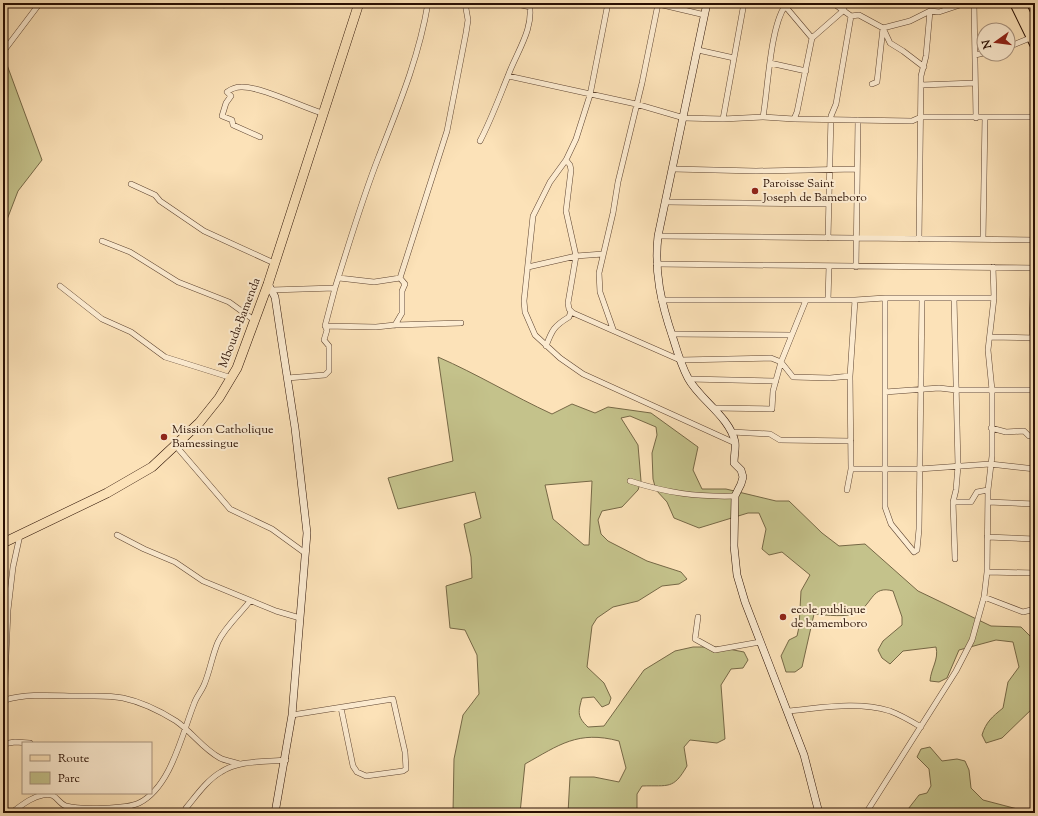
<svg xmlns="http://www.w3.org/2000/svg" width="1038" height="816" viewBox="0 0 1038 816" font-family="'Sorts Mill Goudy',serif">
<rect width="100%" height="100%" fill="#fce2b8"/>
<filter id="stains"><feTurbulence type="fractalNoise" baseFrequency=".005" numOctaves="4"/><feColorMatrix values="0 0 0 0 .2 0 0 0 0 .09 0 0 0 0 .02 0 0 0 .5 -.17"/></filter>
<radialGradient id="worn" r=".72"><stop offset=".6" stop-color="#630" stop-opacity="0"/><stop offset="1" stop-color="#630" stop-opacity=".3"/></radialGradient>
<!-- green -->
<path fill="#c4c28b" stroke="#766846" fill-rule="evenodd" d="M3,54L42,160L18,191L3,230Z
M438,357C477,374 513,396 552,414L572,404L595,413L608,407L651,413L698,447L693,470L702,489H726L776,501H789L822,533L839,546L865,544L918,591L991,626L1021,627L1035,641V706L1002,738L986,743L982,735C986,722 992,717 1003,708L1008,682L1019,667L1013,642L996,640L959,650L947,678L939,682L930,681C931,668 939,660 936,647L903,651L890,664L882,658L878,650L883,641L902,625V617L893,591C872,585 873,603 858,612C849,618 825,615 814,614L802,667L795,672H786L781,656L789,640L797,636L799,627L801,591L810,575L782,552L769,555L762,549L766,529L759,513H748L699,528L674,518L667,502L656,490L653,479L652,453L657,435L656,427L630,416L621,418L638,445L641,481L638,490L622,507L602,511L598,520L601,534L608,541L647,561L681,572L687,579L679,584L662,586L638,601L613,607L597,618L592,626L587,667L604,683L611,698L609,704L602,707L594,697L582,698C578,712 577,717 588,727L604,726L644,670L675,651L693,647H718L744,652L748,660L743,668L731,669L721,685L725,739L717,743L690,740L684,747L687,766C673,790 669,785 642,786L637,794V811L639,813H568L570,777H594L619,782L626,768L619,741C578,730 559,745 525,764L520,813H453L454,759L463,715L479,694L477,655L465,630L450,628L446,586L472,578L471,557L464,524L481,518L475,492L398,509L388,478L453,461ZM592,481L589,545H584L553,519L545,485Z
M930,747L942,761L957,759L965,761L969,770L971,788L983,800L1025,811L1035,808V813H905L919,795L927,793L931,786L929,769L917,757L921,749Z"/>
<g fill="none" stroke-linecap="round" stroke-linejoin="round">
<defs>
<path id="street" d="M513,3L530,7
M608,3L590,95L576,139L566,160L550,182L533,216L524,301L525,312L535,335L560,358L583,374L735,443
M654,3L705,15
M833,3L851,16L859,15L883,28L890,43L903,51L924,67
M974,3L976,118
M224,5L226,3
M785,6L812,38
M1008,47L1035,36
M698,50L734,58
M3,52L40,3
M975,55L984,53
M770,63L806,71
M508,76L636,104L684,118L723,119L763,117L794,119L912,121L921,117H1035
M872,84L877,82L883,28L910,21L930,11L939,12L966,3
M921,85L975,83
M763,117C768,89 770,28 785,6L783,3
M723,119L744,3
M794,119L797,112L812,38L844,10
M260,137L233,125L232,120L222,116L226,103L231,96L227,92C231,89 236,87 241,87C260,86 302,107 322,113
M480,141C491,120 499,98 508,76C516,53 535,28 529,3
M566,160L570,165L571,170L566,211L576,256L568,303L569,309L573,313L680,360L771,358L781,362L793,377L830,378L850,376
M673,169L756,171L856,169
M131,184L155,195L160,201L204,231L274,263
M666,202L829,204
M658,236L1035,240
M828,238L831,116L836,104L851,16
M919,239L921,76L926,56L930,11
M983,239L985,117
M102,241L130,252L178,282L229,302L254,320
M656,264L1035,268
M528,267L576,256L603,254
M856,267L858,120
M1034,268L1032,322L1035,385
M339,278L374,282L400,278L447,131L466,33L468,20L465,3
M60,286L102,319L131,332L165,357L232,378
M271,290L335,288C349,244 362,199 379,156C399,105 419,57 428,3
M885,298V507L891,524L914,552L917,550L919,529L922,299
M954,298L958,466L956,490L953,502L955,559
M661,300H855L885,298H994
M828,300L829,266
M395,325L402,313V291L405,284L400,278
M325,326L376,327L395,325L461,323
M613,329L600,292L599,273L613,213L618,182L642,83L658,4
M671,334L791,335
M990,337L1035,338
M546,346C552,330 554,326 569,317L571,311
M287,378L325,375L329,371V346L324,340L327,330L325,326L335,288
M689,379L776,381
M885,392L939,388L956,390H1035
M714,408L772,409L773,391L781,362L806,300
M991,428L1006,432L1024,431L1029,436H1035
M732,432L770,434L780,440L851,441
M176,446L230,509L272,529L305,553
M851,469H919L990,464L1035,469
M630,481C667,493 696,497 735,496
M847,490L851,469L850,376L855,300
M953,502H971L977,492L988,490
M988,502L1035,504
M117,535L144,549L175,562L203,581L276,611L300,618
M987,537L1035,539
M987,572L1035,573
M984,597L1023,612L1035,609
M698,617L695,639L715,650L760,642
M5,700C29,693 56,696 81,696C95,696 109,695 123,698C142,702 160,711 176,721C192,732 203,749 220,758C226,761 234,762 240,764
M788,711C822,708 857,701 890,711C901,715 911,721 921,727
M292,715L393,699L405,752L406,769L403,771L366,776L357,772L353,766L341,708
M3,724L8,610L13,567L20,535
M3,744L15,742L30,743
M186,808C196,796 207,780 221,772C239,760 265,762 286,760
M11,813C21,806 31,797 43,795C57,792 57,803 66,806C80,810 127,809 139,803C171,787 182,734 194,704C196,697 201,692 204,685C210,671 212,656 218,642C225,627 240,614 250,601
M866,813L956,671L972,640L984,597L987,572L988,490L992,456V390L988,350L994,298L993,267"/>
<path id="secondary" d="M707,3L658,236C654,272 661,303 673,338C677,351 681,365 688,378C699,399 730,417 735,442C736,448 734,456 734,463L741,470L743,477L741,484L735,496L734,546L737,575L745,602L804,755L819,813
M268,284L275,297L281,337L295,428L307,533L292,715L275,813"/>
<path id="primary" d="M1014,3L1035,46
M1021,3L1035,32"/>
<path id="highway" d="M3,543L107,493L152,467L199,423L219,398L237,368L268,284L359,3"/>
</defs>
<!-- street casing -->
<use href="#street" stroke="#5d4330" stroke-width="6"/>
<!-- secondary casing -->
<use href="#secondary" stroke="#280e02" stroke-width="8"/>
<!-- primary casing -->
<use href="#primary" stroke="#280e02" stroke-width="10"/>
<!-- highway casing -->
<use href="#highway" stroke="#280e02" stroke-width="10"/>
<!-- street -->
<use href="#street" stroke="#fdecd1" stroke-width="5"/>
<!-- secondary -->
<use href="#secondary" stroke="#fdecd1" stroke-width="7"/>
<!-- primary -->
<use href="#primary" stroke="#fce2b8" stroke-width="8"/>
<!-- highway -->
<use href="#highway" stroke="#fce2b8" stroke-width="9"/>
</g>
<!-- markers -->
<g fill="#8f2418" stroke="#fdecd1" stroke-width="1.5">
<circle cx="755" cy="191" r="4"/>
<circle cx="164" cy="437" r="4"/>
<circle cx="783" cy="617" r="4"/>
</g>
<g text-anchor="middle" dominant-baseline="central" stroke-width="4" stroke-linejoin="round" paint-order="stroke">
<!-- poi labels -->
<g font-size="12" fill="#280e02" stroke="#fdecd1" text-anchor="start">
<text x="763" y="184">Paroisse Saint<tspan x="763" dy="14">Joseph de Bameboro</tspan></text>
<text x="172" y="430">Mission Catholique<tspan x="172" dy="14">Bamessingue</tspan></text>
<text x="791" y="610">ecole publique<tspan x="791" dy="14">de bamemboro</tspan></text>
</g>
<!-- street labels -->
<g font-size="12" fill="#280e02" stroke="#fdecd1">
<text transform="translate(240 323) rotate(-69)">Mbouda-Bamenda</text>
</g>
</g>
<!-- margin -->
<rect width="1038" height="816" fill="none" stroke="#fce2b8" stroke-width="16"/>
<rect x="4" y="4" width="1030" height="808" fill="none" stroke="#280e02" stroke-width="2"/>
<rect x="8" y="8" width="1022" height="800" fill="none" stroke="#280e02"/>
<!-- legend -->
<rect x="22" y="742" width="130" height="52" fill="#fdecd1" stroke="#a8937e"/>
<rect x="30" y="755" width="20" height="6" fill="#fce2b8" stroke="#a8937e"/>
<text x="58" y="762" font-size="12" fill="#280e02">Route</text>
<rect x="30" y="772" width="20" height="12" fill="#c4c28b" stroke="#a8937e"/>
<text x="58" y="782" font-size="12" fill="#280e02">Parc</text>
<!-- north arrow -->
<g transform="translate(996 42) rotate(256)"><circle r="19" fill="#fdecd1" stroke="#a8937e"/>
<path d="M0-3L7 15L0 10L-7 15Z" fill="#8f2418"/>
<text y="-6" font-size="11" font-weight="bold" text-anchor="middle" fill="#280e02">N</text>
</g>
<rect width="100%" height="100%" filter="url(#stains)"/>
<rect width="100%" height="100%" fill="url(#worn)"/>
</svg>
